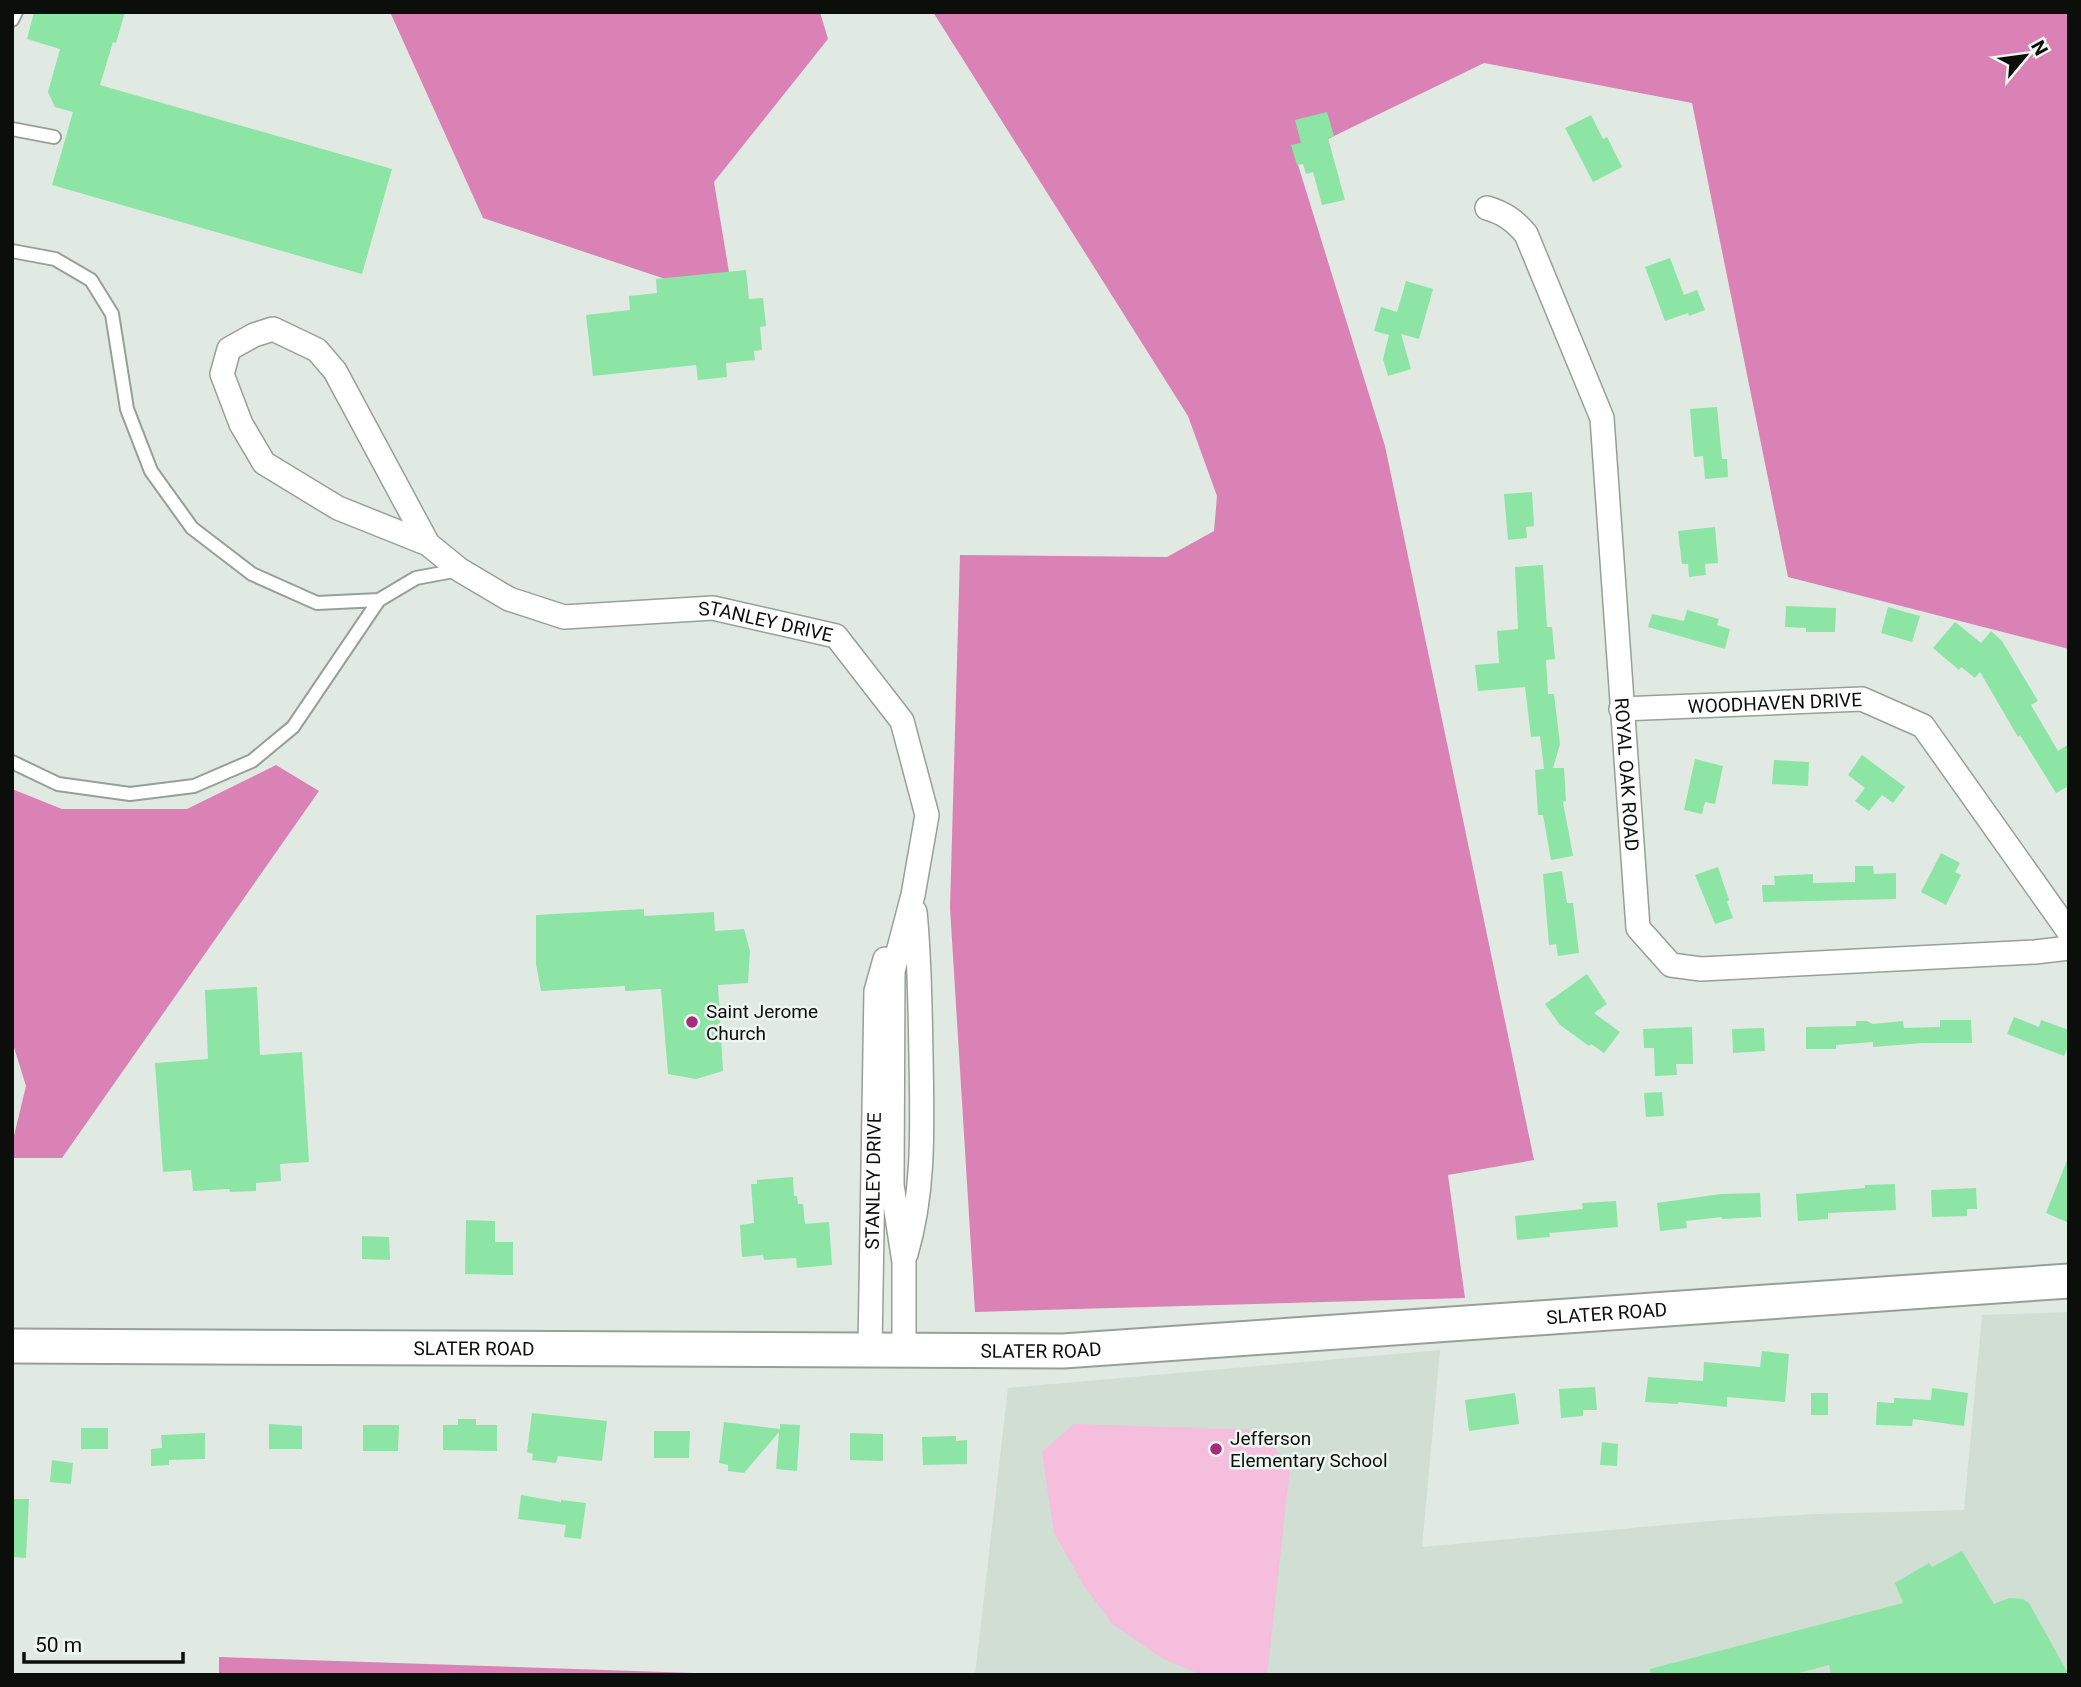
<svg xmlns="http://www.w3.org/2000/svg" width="2081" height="1687" viewBox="0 0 2081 1687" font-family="Roboto,sans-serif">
<rect width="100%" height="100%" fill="#e1e9e3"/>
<!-- built -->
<path fill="#d0ded3" d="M2069,1312V1675H975L1008,1388L1440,1350L1422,1547L1710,1521L1815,1514L1964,1510L1982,1315Z"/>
<!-- green -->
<path fill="#f5bedc" d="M1074,1424L1261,1430L1290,1468L1267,1675H1202L1163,1659L1113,1625L1084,1586L1054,1533L1042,1452Z"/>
<!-- forest -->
<path fill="#da82b5" d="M390,12H820L828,39L714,182L734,302L483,218Z
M933,12H2069V649L1788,577L1692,103L1484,63L1295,155L1385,446L1534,1160L1448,1175L1465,1298L975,1312L950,908L960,555L1167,557L1214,531L1217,496L1188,416Z
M276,765L319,791L62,1158H12V1144L26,1086L12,1041V789L62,809H187Z
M219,1657L724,1674L762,1675H219Z"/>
<!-- building -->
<path fill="#8de5a5" d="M34,12H125L116,43L113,42L100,85L392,169L362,274L52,185L73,112L55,107L48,92L60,49L27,39Z
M1327,112L1334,136L1328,138L1345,200L1322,205L1313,172L1306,174L1303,164L1297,165L1291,145L1301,143L1295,120Z
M1591,115L1603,139L1607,137L1622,167L1593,182L1565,128Z
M1670,258L1684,295L1697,290L1705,310L1689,316L1688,313L1665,321L1645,267Z
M746,270L749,299L763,298L766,326L760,327L762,350L754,351L755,360L726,363L727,377L698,380L696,365L593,376L586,315L630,310L629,296L657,293L656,279Z
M1406,281L1433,289L1419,339L1401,334L1411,369L1388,376L1383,359L1389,335L1374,331L1381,307L1397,312Z
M1717,407L1722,459H1727L1728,477L1705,479L1703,456L1694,457L1690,409Z
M1532,492L1534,526L1526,527L1527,538L1508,540L1504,494Z
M1715,527L1718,563L1705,564L1706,575L1689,577L1688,564H1682L1678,531Z
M1543,565L1547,627H1552L1555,659L1546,660L1548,694H1554L1560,744L1553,768H1564L1566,801L1563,802L1573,856L1551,860L1543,815H1538L1535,770L1544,769L1540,736L1531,737L1525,687L1478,691L1475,665L1499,663L1497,631L1518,629L1515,567Z
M1786,606L1836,608L1835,632H1806V628L1785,627Z
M1888,607L1920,616L1912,642L1881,633Z
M1687,610L1719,619L1717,625L1730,629L1725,649L1648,627L1652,614L1684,621Z
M1955,622L1981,643L1991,631L2002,641L2038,701L2031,705L2058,751L2069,744V786L2056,793L2020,735L2018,737L1980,672L1975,678L1961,667L1959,670L1933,648Z
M1862,755L1905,787L1893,803L1882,795L1869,811L1855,801L1865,788L1848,775Z
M1695,759L1723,766L1715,804L1705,802L1702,814L1684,810Z
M1774,760L1809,762L1808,786L1772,784Z
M1941,853L1960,863L1955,872L1961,875L1946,905L1921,892Z
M1855,866H1873L1874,874L1896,873V899L1763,902L1762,885H1775L1774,876L1813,874V883L1855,882Z
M1718,867L1729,900L1727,902L1733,918L1715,924L1695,875Z
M1562,871L1567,903H1573L1579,953L1558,956L1556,944L1549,945L1543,874Z
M644,909V916L714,912L715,931L744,929L750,951L748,983L718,985L723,1071L696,1079L668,1074L661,989L625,991V986L541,991L536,964V915Z
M1587,974L1607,1004L1594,1013L1620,1032L1604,1053L1591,1044L1589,1046L1560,1025L1545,1004Z
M257,987L260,1055L302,1052L309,1162L280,1164L281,1181L256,1183V1191L230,1192L229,1189L193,1191L191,1170L163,1172L155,1063L208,1059L205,990Z
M2014,1017L2039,1027L2041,1020L2069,1030V1045L2064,1056L2007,1034Z
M1940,1020H1971L1972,1043H1923L1873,1047V1042L1836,1045V1049H1806V1027L1856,1026V1021H1867L1873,1024L1903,1021L1904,1028L1940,1027Z
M1692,1027L1693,1064H1676L1677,1075L1655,1076L1654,1048H1644L1643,1029Z
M1764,1028L1765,1051L1733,1053L1732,1029Z
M1662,1092L1664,1116L1646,1117L1644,1093Z
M2068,1158H2069V1223L2046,1213Z
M793,1177L794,1196H797L798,1204H803L805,1224L829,1222L832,1265L797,1268L796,1258L764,1260L763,1255L742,1257L740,1225L754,1223L751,1184H757V1180Z
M1895,1184L1896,1210L1828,1213V1219L1798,1221L1796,1194L1865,1188V1185Z
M1976,1188L1977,1209H1967V1216L1932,1217L1931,1190Z
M1760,1193L1761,1217L1722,1219V1217L1686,1221L1687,1228L1660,1231L1657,1203L1721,1194Z
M1616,1201L1618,1227L1549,1233L1550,1237L1517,1240L1515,1216L1583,1209L1582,1203Z
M466,1220L495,1221V1242H513V1275L465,1274Z
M362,1236L389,1237L390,1260L362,1259Z
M1762,1351L1789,1354L1785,1402L1727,1397V1407L1678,1402V1404L1645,1402L1648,1377L1703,1381L1704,1362L1760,1367Z
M1595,1387L1597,1410H1583V1416L1561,1418L1559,1389Z
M1932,1388L1968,1393L1964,1426L1913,1419L1912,1426L1876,1425L1877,1402L1894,1403V1398L1931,1400Z
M1515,1393L1519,1424L1469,1431L1465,1400Z
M1811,1393H1828V1415H1811Z
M532,1413L607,1421L602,1461L558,1456L556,1463L532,1460L533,1454L527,1452Z
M458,1419H476V1425H497V1451L443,1450V1425H458Z
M724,1422L780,1429V1424L800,1425L797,1471L776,1469L779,1432L744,1473L728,1471V1465L719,1463Z
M269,1424L302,1426V1449H269Z
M363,1425H399L398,1451H363Z
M81,1428H108V1449H81Z
M654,1431H690L689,1458H654Z
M205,1433V1459L169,1460V1465L151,1466V1449L162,1448L161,1435Z
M850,1433L883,1434V1461L850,1460Z
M956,1436V1441L967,1440V1464L923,1465L922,1437Z
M1602,1442L1618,1444L1617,1466L1600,1465Z
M52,1460L73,1463L71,1484L50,1482Z
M521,1495L561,1502V1500L586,1503L581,1539L564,1537L566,1525L518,1519Z
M12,1499H29L26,1558L12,1557Z
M1962,1551L1994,1604L2009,1598L2023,1599L2029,1603L2069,1675H1831L1829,1665L1791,1675H1651L1650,1669L1903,1603L1895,1583L1929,1563L1932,1567Z"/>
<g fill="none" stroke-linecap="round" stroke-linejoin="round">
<defs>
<path id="lane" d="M12,20L16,12
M12,129L54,137
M12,251L55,259L91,280L112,314L127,409L151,471L192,528L252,574L317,603L379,600
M12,762L58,784L130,794L194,786L252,761L293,727L379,600L416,578L459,570"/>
<g id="street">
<path id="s1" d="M1487,208C1504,213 1514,220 1526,234L1602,418L1638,928L1671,965L1701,969L2035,952L2069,948"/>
<path id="s2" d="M428,544L338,508L264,463L241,424L222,374L229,349L254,335L273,329L317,350L335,371L428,544L460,570L509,599L564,617L713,608L836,636L902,721L927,815L913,895L893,971L892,1185L904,1262V1350"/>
<path id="s3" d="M1621,709L1862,699L1923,726L2069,932"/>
<path d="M906,1254C925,1190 922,1124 921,1057C920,1009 920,961 915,912"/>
<path id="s4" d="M870,1349L876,991L885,959"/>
</g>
<g id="secondary">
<path id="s5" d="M12,1346L1063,1351L2069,1281"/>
</g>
</defs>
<!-- lane casing -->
<use href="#lane" stroke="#989f99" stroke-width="16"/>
<!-- street casing -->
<use href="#street" stroke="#989f99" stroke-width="26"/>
<!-- secondary casing -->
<use href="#secondary" stroke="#989f99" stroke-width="37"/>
<!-- lane -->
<use href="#lane" stroke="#fff" stroke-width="12"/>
<!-- street -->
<use href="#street" stroke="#fff" stroke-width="23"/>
<!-- secondary -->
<use href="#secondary" stroke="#fff" stroke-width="33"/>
</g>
<!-- markers -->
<g fill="#a72a7c" stroke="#eef6f0" stroke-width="2.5">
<circle cx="692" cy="1022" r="7"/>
<circle cx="1216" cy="1449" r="7"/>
</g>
<g text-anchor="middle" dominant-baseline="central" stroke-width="5" stroke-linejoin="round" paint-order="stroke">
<!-- street labels -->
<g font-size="19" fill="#0c0e0c" stroke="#eef6f0">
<text stroke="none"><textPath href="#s2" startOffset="989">STANLEY DRIVE</textPath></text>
<text stroke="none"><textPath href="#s3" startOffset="154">WOODHAVEN DRIVE</textPath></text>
<text stroke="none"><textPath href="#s1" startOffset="604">ROYAL OAK ROAD</textPath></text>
<text stroke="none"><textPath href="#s4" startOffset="168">STANLEY DRIVE</textPath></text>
<text stroke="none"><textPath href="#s5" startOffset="1596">SLATER ROAD</textPath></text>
<text stroke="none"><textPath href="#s5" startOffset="462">SLATER ROAD</textPath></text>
<text stroke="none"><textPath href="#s5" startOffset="1029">SLATER ROAD</textPath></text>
</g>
<!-- poi labels -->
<g font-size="19" fill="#0c0e0c" stroke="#eef6f0" text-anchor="start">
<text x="706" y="1011">Saint Jerome<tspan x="706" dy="22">Church</tspan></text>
<text x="1230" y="1438">Jefferson<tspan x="1230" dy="22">Elementary School</tspan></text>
</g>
</g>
<!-- border -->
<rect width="2081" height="1687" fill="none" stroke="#0c0e0c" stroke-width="28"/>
<!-- north arrow -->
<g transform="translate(2025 56) rotate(61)" stroke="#eef6f0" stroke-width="5" paint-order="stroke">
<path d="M0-5L12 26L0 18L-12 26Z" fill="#0c0e0c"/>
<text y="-10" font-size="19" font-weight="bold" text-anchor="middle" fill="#0c0e0c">N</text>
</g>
<!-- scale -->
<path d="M24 1652v10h159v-10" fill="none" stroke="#0c0e0c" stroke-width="3.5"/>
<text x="35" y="1652" font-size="21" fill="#0c0e0c" stroke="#eef6f0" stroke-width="5" paint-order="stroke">50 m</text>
</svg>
